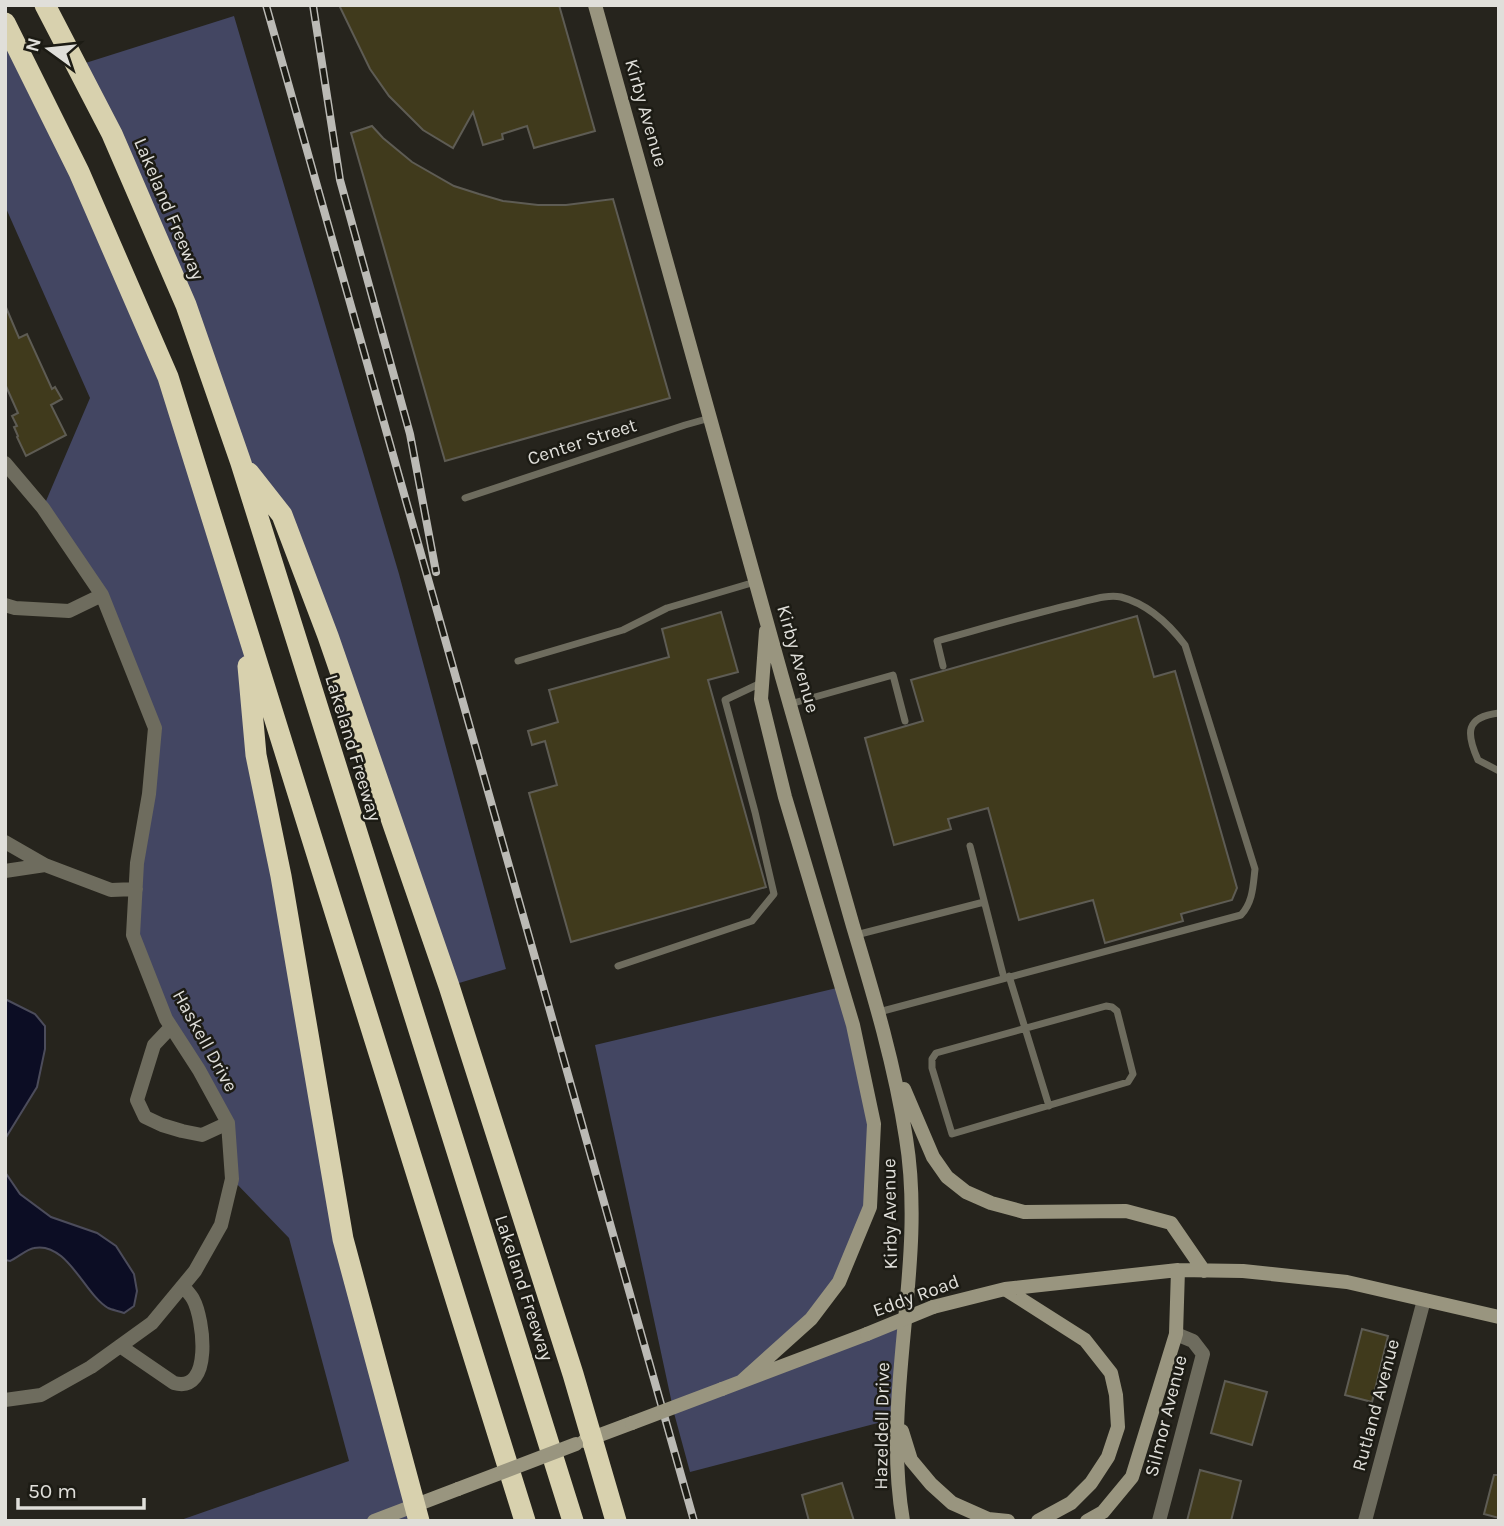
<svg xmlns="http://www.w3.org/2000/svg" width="1504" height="1526" viewBox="0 0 1504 1526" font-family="Karla,sans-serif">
<rect width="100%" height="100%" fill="#26241d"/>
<!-- green -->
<path fill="#434662" d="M234,16L399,574L506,969L449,986L282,515L241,463L76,66Z
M5,23L168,377L244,625L343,1238L419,1521H178L349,1461L289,1238L232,1179L228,1123L166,1019L133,935L155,728L110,611L43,508L90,398L5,206Z
M841,987L874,1124L870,1207L839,1282L744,1379L906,1318L897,1418L690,1472L674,1413L595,1045Z"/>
<!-- water -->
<path fill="#0c0d24" stroke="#4c4c5b" stroke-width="2" d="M5,999L35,1014L45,1026V1049L37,1087L5,1139Z
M5,1172L20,1194L51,1217L97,1233L116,1246L134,1274L137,1291L134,1306L124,1313C119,1311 112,1310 108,1308C85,1295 67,1241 34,1248C27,1249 17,1258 10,1261L5,1260Z"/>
<!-- building -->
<path fill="#403a1c" stroke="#5e5c54" stroke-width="2" d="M339,5H559L595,131L534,148L527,126L502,134L503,139L483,145L473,112L453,148L423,130L389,96L370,69Z
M372,126L383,138L412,162L454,186L479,194L503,201L538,205H566L613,199L670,398L445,461L351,133Z
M5,305L19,338L27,334L52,389L55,387L62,399L51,405L66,435L26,456L17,437L18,436L14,427L17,426L12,416L18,413L5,384Z
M721,612L738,672L708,680L766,887L571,942L529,793L557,785L545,741L532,745L528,731L558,722L549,690L669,657L662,629Z
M1137,616L1154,677L1175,671L1237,888L1232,900L1181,914L1183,921L1105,943L1093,900L1019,920L988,808L948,819L951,829L894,845L865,738L923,721L911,680Z
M1362,1329L1388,1336L1372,1402L1345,1395Z
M1225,1381L1267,1392L1252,1445L1211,1433Z
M1200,1470L1241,1481L1231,1521H1187Z
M1494,1475H1499V1518L1484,1514Z
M842,1483L854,1521H809L802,1495Z"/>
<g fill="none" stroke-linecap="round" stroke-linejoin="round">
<!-- lane -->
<path stroke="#6e6c5e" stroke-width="7" d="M465,498L685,425L710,418
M518,661L623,630L667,608L755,582
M790,704L893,675L905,721
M1499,713C1465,717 1466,733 1478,760L1499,771
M970,846L1004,978
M856,935L984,902
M618,966L752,921L774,894L755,812L725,700L761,683
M1009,976L1049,1106
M1106,1006L1112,1007L1117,1011L1133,1074L1128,1082L952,1134L932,1068V1059L936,1053Z
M879,1012L1241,915C1253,902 1253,886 1255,869L1185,645C1169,624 1148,604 1121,597C1108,594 1091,600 1078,603C1031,614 984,628 937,641L943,666"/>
<!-- street -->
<path stroke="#6e6c5e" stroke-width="14" d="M5,463L43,508L102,595L155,728L149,794L137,863L133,935L166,1019L199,1070L228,1123L232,1179L221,1225L195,1271L152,1323L91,1367L41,1395L5,1400
M5,605L15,608L69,611L102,595
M5,842L45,865L111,890L136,889
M5,871L45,865
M171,1027L154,1045L137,1100L145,1117L162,1125L182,1131L202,1135L228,1123
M120,1346L174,1383C213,1394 204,1319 193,1299C191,1295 186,1290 183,1286
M1159,1521L1203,1354L1193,1341L1176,1334
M1365,1521L1424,1300"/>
<!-- secondary -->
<path stroke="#99957f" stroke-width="14" d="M595,5C659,229 718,454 782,677C806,760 830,843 853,926C874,996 895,1066 906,1138C927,1266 881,1393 903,1521
M904,1089L933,1157L947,1177L966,1192L991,1203L1024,1212L1126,1211L1171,1223L1204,1271
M1005,1289L1085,1340L1111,1373L1116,1395L1118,1427L1108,1457L1091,1483L1071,1503L1038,1521
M933,1307L1005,1289L1178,1270L1243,1271L1347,1282L1499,1317
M742,1381L811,1319L839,1282L870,1207L874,1124L853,1025L785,797L761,699L766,631
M722,1389L867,1334
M902,1431L911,1460L931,1484L952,1503L988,1519L1008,1521
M584,1441L632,1423
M374,1521L458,1489
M1087,1521L1103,1512L1132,1477L1176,1334L1178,1270"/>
<!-- highway -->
<path stroke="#d8d1ae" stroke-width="21" d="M45,5L112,134L186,305L241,463L573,1521
M5,23L79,172L168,377L525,1521
M249,473L282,515L328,636L449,986L573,1374L616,1521
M248,666L256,755L281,876L343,1239L419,1521"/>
<defs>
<path id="rail" d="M266,5L694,1521
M313,5L340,180L410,434L436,572"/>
</defs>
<!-- rail casing -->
<use href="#rail" stroke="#bbbab5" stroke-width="8"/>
<!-- rail -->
<use href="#rail" stroke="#1c1b14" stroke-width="5" stroke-dasharray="16" stroke-linecap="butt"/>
<!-- secondary-bridge -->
<path stroke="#99957f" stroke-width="14" d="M867,1334L933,1307
M632,1423L722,1389
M458,1489L576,1444"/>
</g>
<g text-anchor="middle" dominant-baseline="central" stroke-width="5" stroke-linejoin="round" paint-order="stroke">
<!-- street labels -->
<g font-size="19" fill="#e0dfda" stroke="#1c1b14">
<text transform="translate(646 113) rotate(74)">Kirby Avenue</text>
<text transform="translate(169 209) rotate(67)">Lakeland Freeway</text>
<text transform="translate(582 442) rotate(-18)">Center Street</text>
<text transform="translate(798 659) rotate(74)">Kirby Avenue</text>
<text transform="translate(353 748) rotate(73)">Lakeland Freeway</text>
<text transform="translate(205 1041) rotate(61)">Haskell Drive</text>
<text transform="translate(890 1214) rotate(-91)">Kirby Avenue</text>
<text transform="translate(524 1288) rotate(72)">Lakeland Freeway</text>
<text transform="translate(916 1296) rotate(-20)">Eddy Road</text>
<text transform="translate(1376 1405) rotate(-75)">Rutland Avenue</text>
<text transform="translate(1166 1416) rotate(-76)">Silmor Avenue</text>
<text transform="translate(882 1426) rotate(-89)">Hazeldell Drive</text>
</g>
</g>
<!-- border -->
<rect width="1504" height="1526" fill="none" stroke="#e0dfda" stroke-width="14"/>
<!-- north arrow -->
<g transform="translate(49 49) rotate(285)" stroke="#1c1b14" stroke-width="5" paint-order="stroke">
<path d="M0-5L12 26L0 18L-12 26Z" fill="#e0dfda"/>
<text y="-10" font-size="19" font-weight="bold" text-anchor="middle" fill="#e0dfda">N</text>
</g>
<!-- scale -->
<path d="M18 1498v10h126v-10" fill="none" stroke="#e0dfda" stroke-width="3.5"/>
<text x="28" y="1498" font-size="21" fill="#e0dfda" stroke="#1c1b14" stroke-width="5" paint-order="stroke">50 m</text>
</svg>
